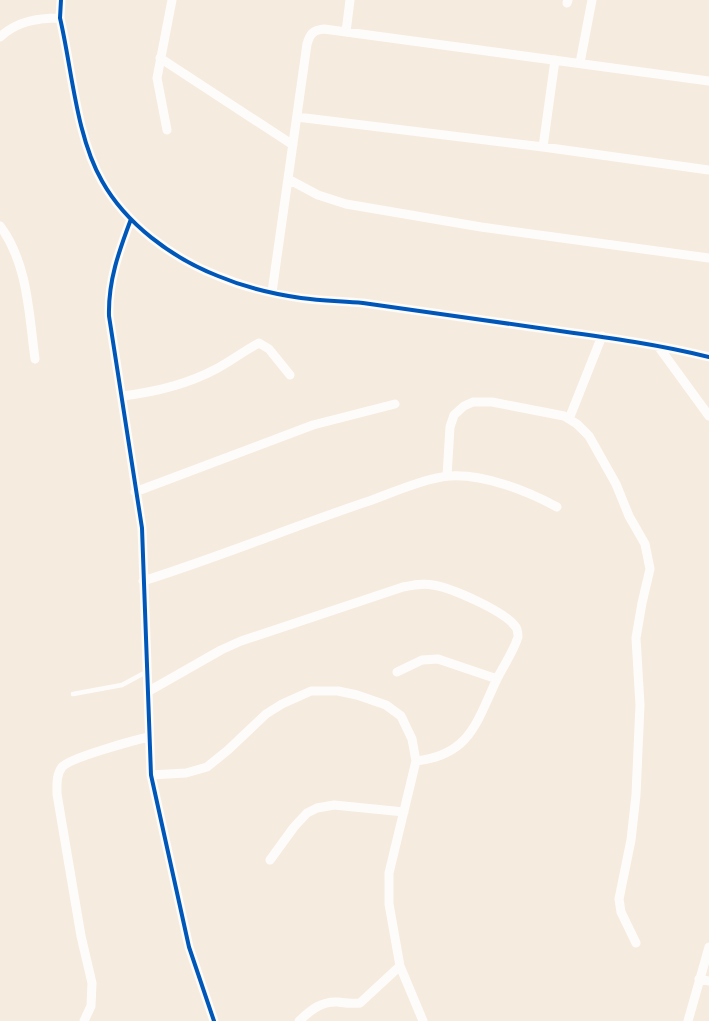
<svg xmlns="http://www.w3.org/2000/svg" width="709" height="1021" viewBox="0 0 709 1021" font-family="Poppins,sans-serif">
<rect width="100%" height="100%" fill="#f6ebdf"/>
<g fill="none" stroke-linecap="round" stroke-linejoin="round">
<!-- service -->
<path stroke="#fefcfa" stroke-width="4.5" d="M73,694L122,685L148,671"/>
<!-- minor -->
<path stroke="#fefcfa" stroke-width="9" d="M61,0L60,18C72,69 76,136 102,181C126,224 172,258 218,276C244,287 273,294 301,298C322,301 343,301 363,303C422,311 480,320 539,328C596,336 653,343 709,357
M567,3L568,0
M346,32L350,0
M0,37C17,21 38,18 60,18
M160,58L293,145
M580,63L592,0
M297,117L543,147L709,170
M167,130L157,78L172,0
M543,147L555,60
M288,179L318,195L346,204L481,227L709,258
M131,219C119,251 108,281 109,316L142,528L151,775L189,947L214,1021
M0,226C28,263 29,315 35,359
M272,292L307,44C310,34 313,30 324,29L709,81
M658,346L709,416
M122,396C156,392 186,385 216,369C231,361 244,351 259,343L269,349L290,375
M569,419L602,336
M447,476L450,427L454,415L464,406L473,402H492L564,416L577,424L589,436L616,484L629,516L645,544L650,569L642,603L636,638L640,705L636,795L631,840L619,899L621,912L636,943
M135,492L313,425L395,404
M143,581C219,557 292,527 366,502C389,494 428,477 450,476C485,474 527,491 557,507
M397,672L422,660L438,659L497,679
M149,691L221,650L241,641L403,587C413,585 423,583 433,585C452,588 504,611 515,626C518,629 518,633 518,637C513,653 503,666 496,681C476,724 469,755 416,761
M151,775L186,773L207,767L228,750L266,714L282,704L311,691H338L357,695L386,705L401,716L412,739L416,761L389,873V904L400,966L423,1021
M270,860L294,827L307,813L317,808L334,805L404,812
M699,979L709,981
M84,1021L91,1006L92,983L81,936L57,794C57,785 56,775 62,767C69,758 135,740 149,737
M299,1021C311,1010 321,1001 338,1002C346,1003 353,1004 360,1003L400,966
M688,1021L709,947"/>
<defs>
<path id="cycleway" d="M61,0L60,18C72,69 76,136 102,181C126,224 172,258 218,276C244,287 273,294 301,298C322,301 343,301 363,303C422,311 480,320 539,328C596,336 653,343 709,357
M131,219C119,251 108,281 109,316L142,528L151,775L189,947L214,1021"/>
</defs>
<!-- cycleway casing -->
<use href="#cycleway" stroke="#fcfcfc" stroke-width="6"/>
<!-- cycleway -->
<use href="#cycleway" stroke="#0057b8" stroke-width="4"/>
</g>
</svg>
